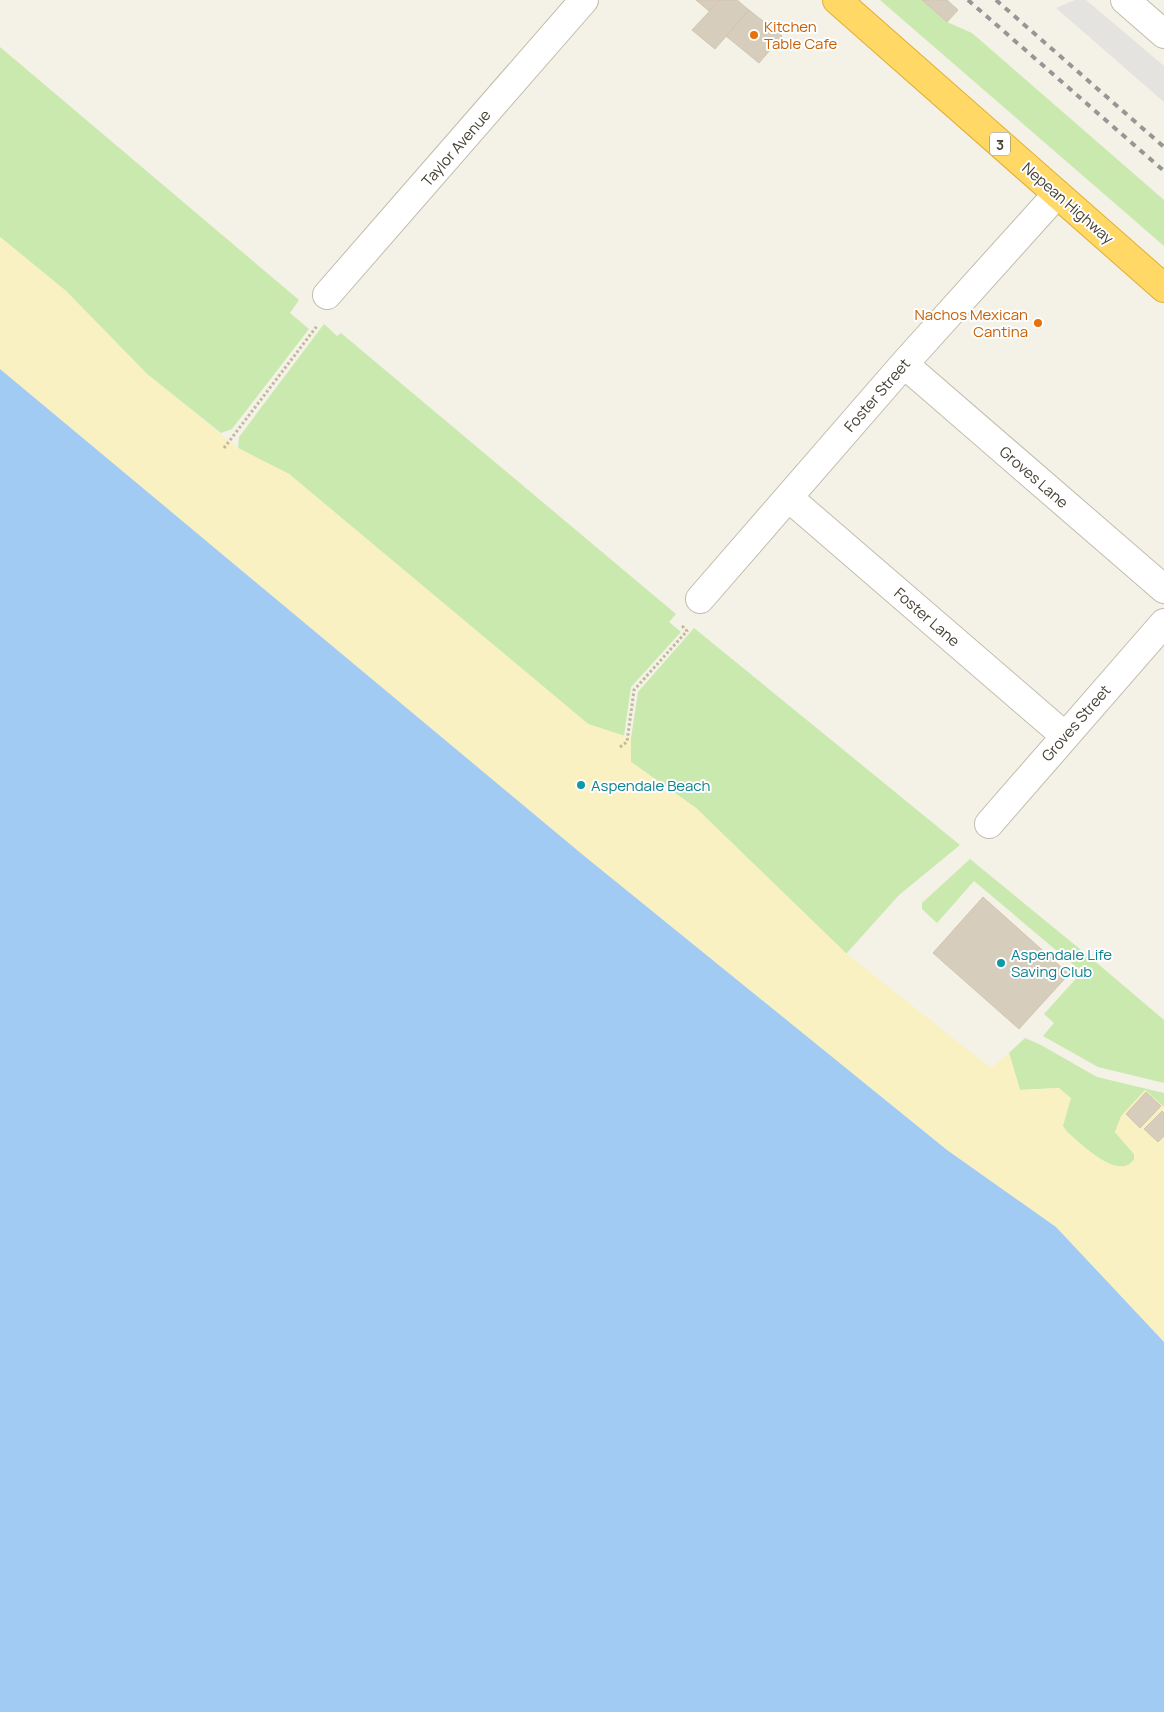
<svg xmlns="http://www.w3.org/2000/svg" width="1164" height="1712" viewBox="0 0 1164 1712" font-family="Manrope,sans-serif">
<rect width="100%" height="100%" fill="#f4f1e7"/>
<!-- green -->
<path fill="#cae9ae" d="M880,0H922L947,22L972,33L1164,200V246Z
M0,47L299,300L290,313L309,329L232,429L221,433L147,374L66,291L0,237Z
M324,324L337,336L341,333L676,614L669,622L681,632L631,687L624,736L588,724L289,474L238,448L239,437Z
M694,628L960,845L899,895L846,954L696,808L631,762V738L638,692Z
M970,859L1097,963L1164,1020V1083L1098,1067L1043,1036L1054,1023L1044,1014L1082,972L974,881L937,923L922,909V903Z
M1025,1038L1041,1045L1097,1077L1164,1093V1107L1145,1090L1115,1132L1134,1154V1160C1132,1161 1131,1164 1128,1165C1110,1174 1080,1143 1067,1132L1063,1126L1059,1088L1020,1090L1009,1053Z"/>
<!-- sand -->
<path fill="#f9f1c1" d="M0,237L66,291L147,374L238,448L289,474L588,724L631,738V762L696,808L847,954L991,1068L1009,1053L1020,1090L1059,1088L1071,1098L1063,1126L1067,1132C1080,1143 1110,1173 1128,1165C1131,1164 1132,1161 1134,1160V1154L1115,1132L1121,1116L1145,1090L1164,1107V1342L1056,1227L947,1150L583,855L0,369Z"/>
<!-- parking -->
<path fill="#e5e3df" d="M1075,0H1086L1164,66V102L1056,8Z"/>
<!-- water -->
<path fill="#a1cbf2" d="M0,369L583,855L947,1150L1056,1227L1164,1342V1712H0Z"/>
<!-- building -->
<path fill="#d6cdbc" stroke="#d1c6af" d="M696,0H719L709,11Z
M720,0H737L749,10L715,49L692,30Z
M922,0H947L958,10L947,22Z
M749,10L782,36L759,63L726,36Z
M983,897L1069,974L1019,1029L933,953Z
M1146,1092L1161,1106L1140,1128L1126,1114Z
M1162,1111L1164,1113V1136L1158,1142L1144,1129Z"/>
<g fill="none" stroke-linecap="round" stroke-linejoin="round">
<defs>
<path id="minor" d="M1125,0L1164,34
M327,295L584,0
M904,364L1164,589
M789,498L1065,736
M700,599L904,364L1057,194
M989,824L1164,623"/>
<path id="highway" d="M837,0L1164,288"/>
</defs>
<!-- minor casing -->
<use href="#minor" stroke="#c2bcac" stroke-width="30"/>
<!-- highway casing -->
<use href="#highway" stroke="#e1ae33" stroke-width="30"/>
<!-- path -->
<path stroke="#c2b79a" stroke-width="3" stroke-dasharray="2.5 2.5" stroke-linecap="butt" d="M224,448L317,326L316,325
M620,747L627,742L634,690L687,631L683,627L684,625"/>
<!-- minor -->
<use href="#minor" stroke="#fff" stroke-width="28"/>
<!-- highway -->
<use href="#highway" stroke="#ffd866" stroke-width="28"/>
<!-- rail -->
<path stroke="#969696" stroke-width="4" stroke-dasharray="6 6" stroke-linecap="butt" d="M968,0L1164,171
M996,0L1164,147"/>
</g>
<!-- markers -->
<g fill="#e8710a" stroke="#fff" stroke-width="2">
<circle cx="754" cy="35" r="5"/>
<circle cx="1038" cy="323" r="5"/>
</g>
<g fill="#0f9aa8" stroke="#fff" stroke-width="2">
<circle cx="581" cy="785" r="5"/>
<circle cx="1001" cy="963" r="5"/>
</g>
<g text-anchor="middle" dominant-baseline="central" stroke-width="4" stroke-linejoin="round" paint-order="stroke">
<!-- shield labels -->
<rect fill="#fff" stroke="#7e7a72" stroke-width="1" x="990" y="132.5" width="20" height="23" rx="4"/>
<g font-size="14" font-weight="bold" fill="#474135">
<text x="1000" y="144">3</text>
</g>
<!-- food labels -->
<g font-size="15" fill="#c56008" stroke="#fff" text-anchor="start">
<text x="764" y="26">Kitchen<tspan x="764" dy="17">Table Cafe</tspan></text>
<text x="1028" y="314" text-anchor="end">Nachos Mexican<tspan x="1028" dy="17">Cantina</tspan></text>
</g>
<!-- street labels -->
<g font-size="15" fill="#474135" stroke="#fff">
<text transform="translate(456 148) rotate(-49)">Taylor Avenue</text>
<text transform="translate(1068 203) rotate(41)">Nepean Highway</text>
<text transform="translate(877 395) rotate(-49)">Foster Street</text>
<text transform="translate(1034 477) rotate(41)">Groves Lane</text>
<text transform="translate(927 617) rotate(41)">Foster Lane</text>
<text transform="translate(1076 723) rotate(-49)">Groves Street</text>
</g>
<!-- culture labels -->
<g font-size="15" fill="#0d838f" stroke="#fff" text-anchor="start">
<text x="591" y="785">Aspendale Beach</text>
<text x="1011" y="954">Aspendale Life<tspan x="1011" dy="17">Saving Club</tspan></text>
</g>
</g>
</svg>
